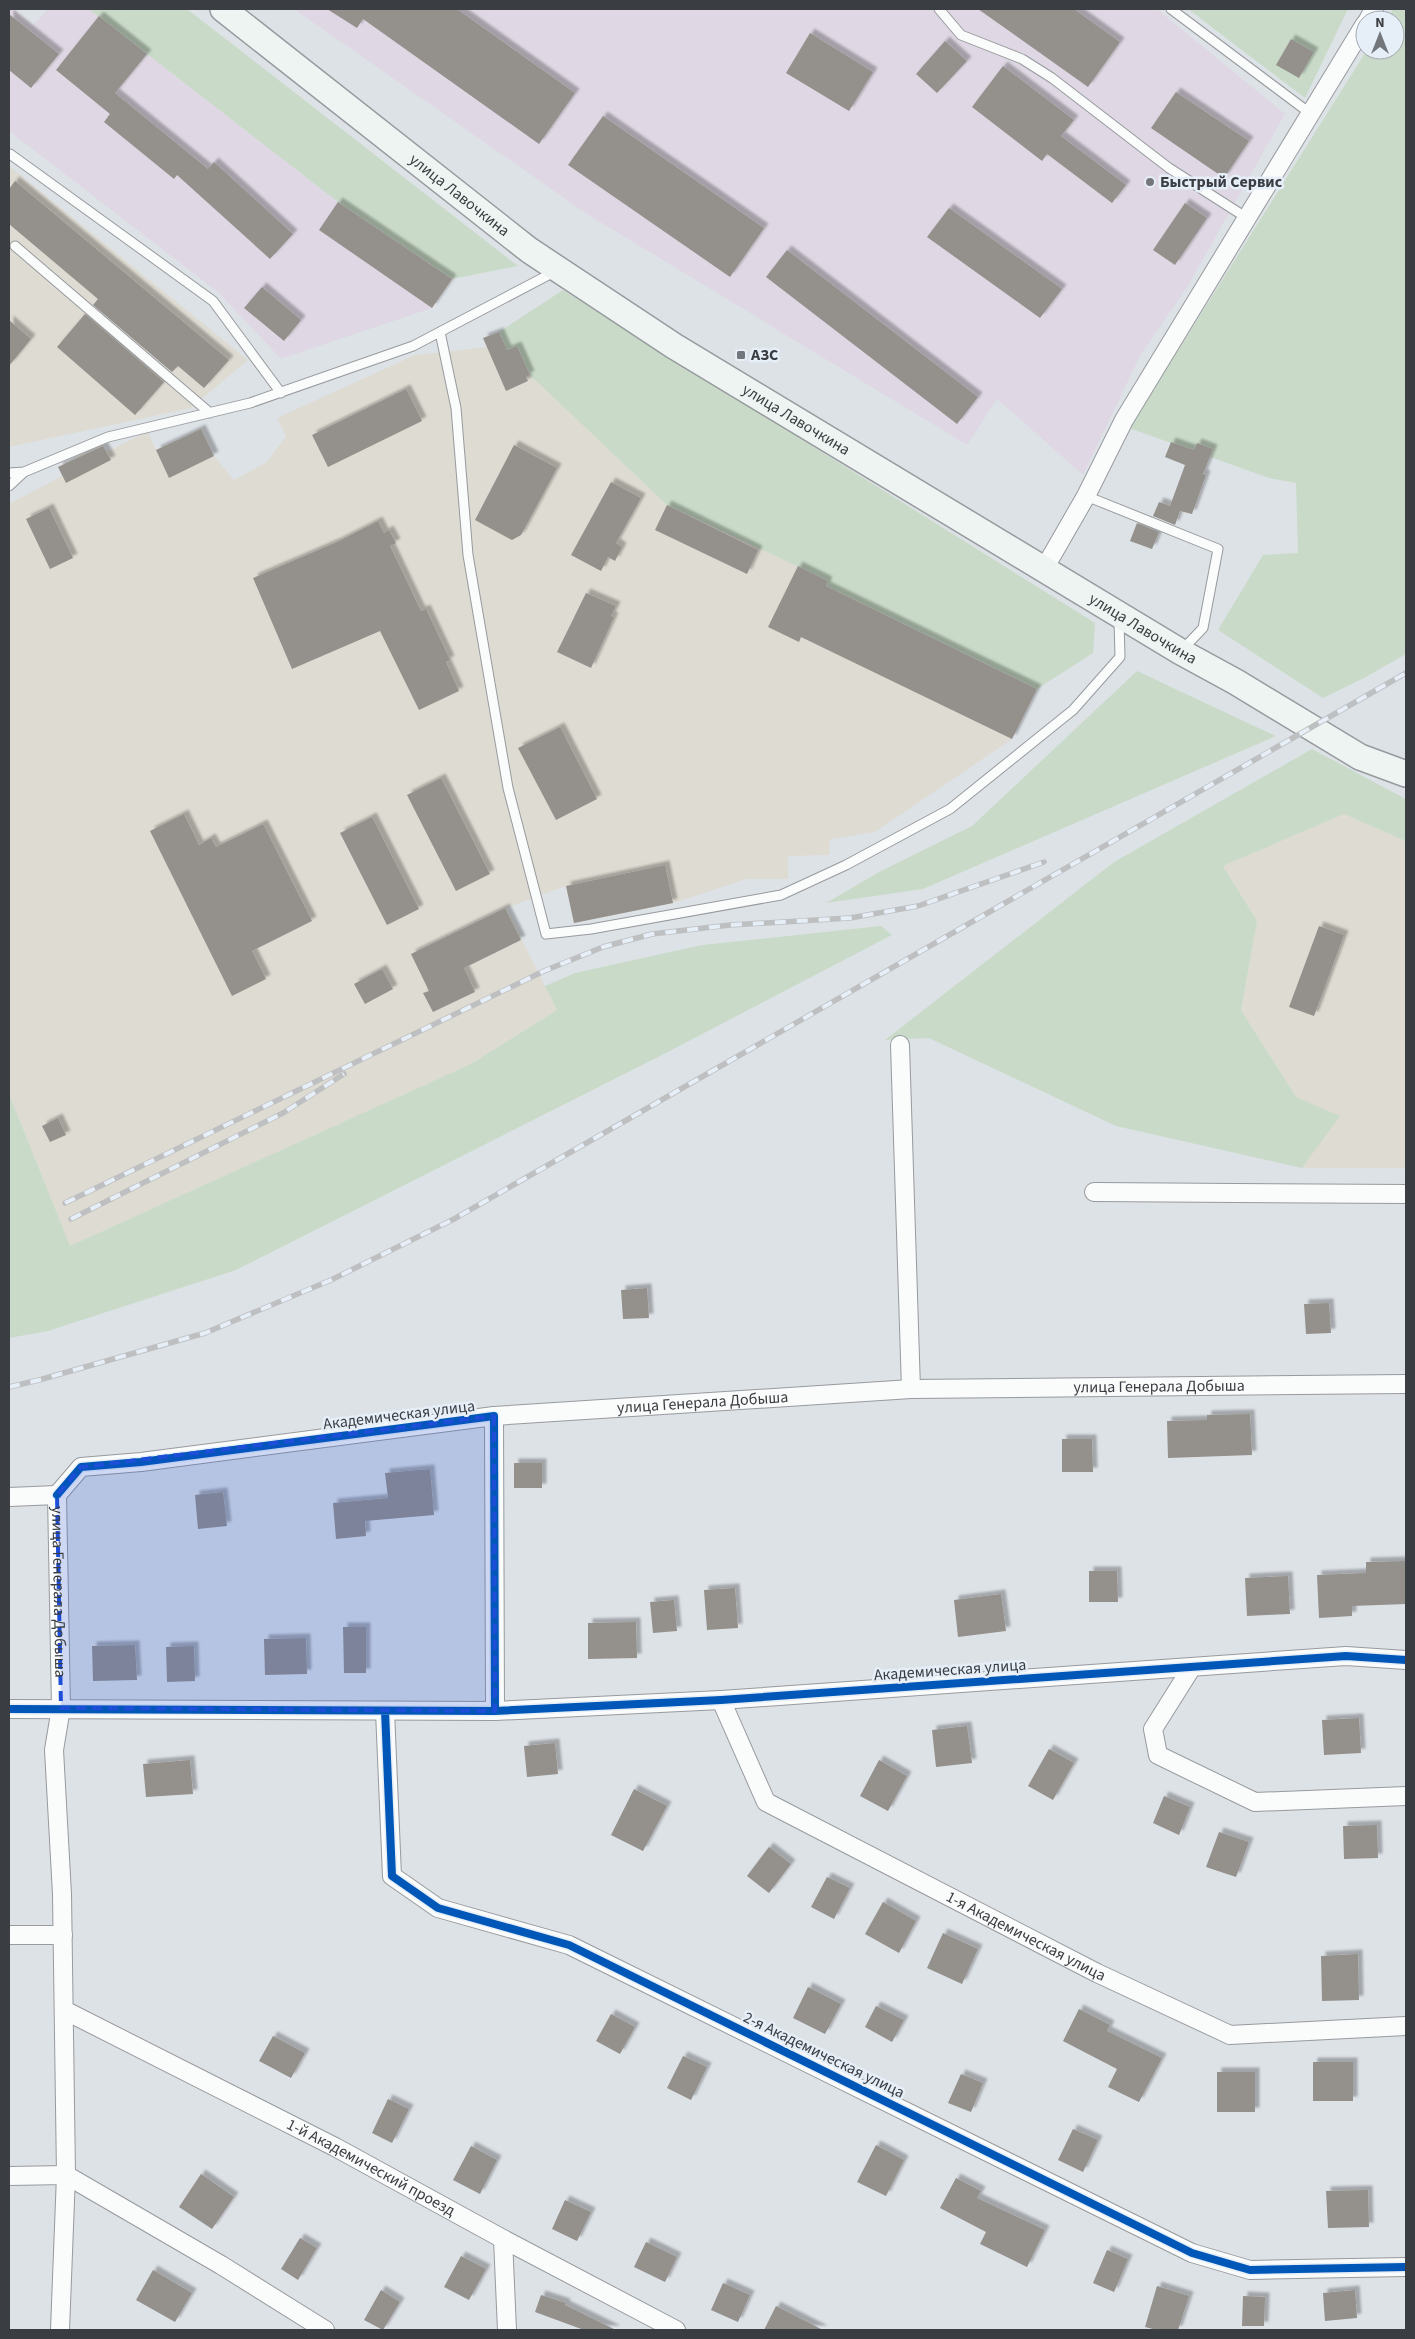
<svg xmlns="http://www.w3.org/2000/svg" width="1415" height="2339" viewBox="0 0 1415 2339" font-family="'Source Sans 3',sans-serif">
<defs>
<filter id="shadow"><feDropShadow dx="4.5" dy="-4.5" stdDeviation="1" flood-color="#0004"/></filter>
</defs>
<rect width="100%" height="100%" fill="#dde2e7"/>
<!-- commercial -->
<path fill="#dfd8e4" d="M9,9H14L33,25L48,9H89L338,202L452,279L432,308L281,359L219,293L9,131Z
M294,9H1157L1285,114L1189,284L1139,358L1083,475L997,399L967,445L587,214Z"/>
<!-- industrial -->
<path fill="#dedbd2" d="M9,166L248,360L191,408L9,447Z
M499,332L507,350L517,346L530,375L667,505L828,581L826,586L1037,689L1012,739L875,832L830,839L829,855L788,856V879H746L673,903L574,923L566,886L506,908L557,1010L471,1064L70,1246L9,1094V504L62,476L58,467L102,444L107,452L148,431L156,450L201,429L214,456L234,480L267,462L286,436L277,418L415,355L487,347L483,338Z
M1344,814L1406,841V1168H1302L1339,1116L1296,1097L1241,1010L1257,921L1223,866Z"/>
<!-- green -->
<path fill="#c9dbc8" d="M89,9H187L518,266L452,279L338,202Z
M1188,9H1348L1305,98Z
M1393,9H1406V654L1364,678L1323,698L1218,630L1263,555L1298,553L1296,483L1269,478L1129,428L1367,50H1395V20H1386Z
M563,290L1095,623L1093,653L1037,689L826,586L828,581L667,505L530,375L517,346L507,350L499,332Z
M1137,671L1276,736L923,889L826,903L879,872L972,826Z
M1312,749L1406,799V841L1344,814L1223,866L1257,921L1241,1010L1296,1097L1340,1116L1302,1168L1116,1126L929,1038L885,1040L1114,862Z
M881,926L892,935L662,1055L236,1270L48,1331L9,1338V1094L70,1246L471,1064L557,1010L545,986L575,973L702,945Z"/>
<!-- building -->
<path fill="#94908c" filter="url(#shadow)" d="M327,9H457L575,93L539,144L363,19L357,28Z
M978,9H1074L1120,42L1088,87Z
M9,14L59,54L31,88L9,70Z
M99,16L147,54L115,93L208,169L214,162L293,234L270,259L177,175L174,179L104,122L110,114L56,70Z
M810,33L873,72L849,111L786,73Z
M1291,39L1314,52L1299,78L1276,65Z
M945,41L967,61L937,93L916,74Z
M1003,66L1074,120L1061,136L1126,185L1112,203L1047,154L1042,161L972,107Z
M1176,92L1249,141L1224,178L1151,128Z
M603,116L764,228L730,277L568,165Z
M15,181L229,360L204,388L178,366L172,372L93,305L98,299L9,224V189Z
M338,202L452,279L432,308L319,230Z
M1185,203L1207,218L1175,265L1153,250Z
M949,208L1062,289L1040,318L927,237Z
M787,250L978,397L957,424L766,277Z
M262,287L301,320L284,341L244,308Z
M85,314L164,382L135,415L57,347Z
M9,320L31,339L9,366Z
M499,332L507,350L517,346L530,375L526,377L528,381L506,391L483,338Z
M406,389L422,421L328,467L312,435Z
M201,429L214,456L169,478L156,450Z
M1171,442L1194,450L1197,443L1213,449L1203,474L1206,475L1192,514L1180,511L1175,525L1153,516L1159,502L1170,506L1185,465L1165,457Z
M514,445L557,468L521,535L512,540L475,520Z
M103,446L111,460L66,483L58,467Z
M611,482L641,498L616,543L622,547L615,561L608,557L601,571L571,555Z
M667,505L758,550L747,574L655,530Z
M49,508L73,558L50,569L26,519Z
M378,521L384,533L389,530L396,543L390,546L421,611L426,609L450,660L446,662L459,691L419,710L380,631L292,669L253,578L337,542Z
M1137,523L1159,532L1152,549L1130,541Z
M798,566L828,581L826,586L1037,689L1012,739L801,637L799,642L768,627Z
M586,593L616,606L611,616L614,617L591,668L557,652Z
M560,727L597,799L556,820L518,748Z
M441,778L490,874L456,891L407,795Z
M184,814L199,845L211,838L216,847L263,824L312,921L252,951L266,979L232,996L150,831Z
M372,817L419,909L387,925L340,833Z
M665,865L673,903L574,923L566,886Z
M505,908L521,940L464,968L475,992L433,1012L423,993L429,991L411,954Z
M1319,926L1344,935L1314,1016L1289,1007Z
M382,969L393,989L365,1004L354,984Z
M58,1118L66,1135L50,1142L42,1126Z
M647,1288L649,1318L623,1319L621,1290Z
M1329,1303L1331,1333L1306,1334L1304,1304Z
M1250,1414L1252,1455L1168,1458L1167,1421L1207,1420V1415Z
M1062,1439H1092L1093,1472H1062Z
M514,1463H542V1488H514Z
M430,1469L434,1515L365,1521L366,1536L336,1539L333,1503L388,1498L385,1473Z
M223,1492L227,1526L198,1529L195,1495Z
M1406,1561V1604L1352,1606V1616L1319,1618L1317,1575L1366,1573V1562Z
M1089,1571H1117L1118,1602H1089Z
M1288,1576L1290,1614L1247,1616L1245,1578Z
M735,1588L738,1628L707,1630L704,1590Z
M1001,1594L1006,1631L958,1637L954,1600Z
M674,1600L677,1631L653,1633L650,1602Z
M636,1622L637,1658L588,1659V1623Z
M343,1627H366V1673H344Z
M306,1638L307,1674L265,1675L264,1639Z
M135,1645L137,1680L93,1681L92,1646Z
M194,1646L195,1681L167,1682L166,1647Z
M1359,1718L1361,1753L1324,1755L1322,1720Z
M967,1726L972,1763L936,1767L932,1730Z
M555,1743L558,1774L527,1777L524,1746Z
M1049,1749L1074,1763L1053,1800L1028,1786Z
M190,1760L193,1794L146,1797L143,1764Z
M879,1760L907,1776L888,1811L860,1796Z
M634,1789L667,1806L643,1851L611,1835Z
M1164,1796L1190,1807L1179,1835L1153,1823Z
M1377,1825L1378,1858L1344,1859L1343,1826Z
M1219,1832L1249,1842L1236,1877L1206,1867Z
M769,1847L791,1864L769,1893L747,1876Z
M827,1877L850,1888L834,1919L811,1907Z
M883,1902L916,1921L899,1953L865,1934Z
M943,1933L978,1949L962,1984L927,1968Z
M1358,1954L1359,2000L1322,2001L1321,1956Z
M808,1987L841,2004L825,2034L793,2018Z
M876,2006L904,2020L892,2042L865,2027Z
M1079,2009L1110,2025L1107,2031L1162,2058L1139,2102L1108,2087L1117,2069L1063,2041Z
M611,2014L635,2027L620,2054L596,2041Z
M273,2036L305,2053L291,2078L259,2061Z
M683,2056L707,2067L691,2100L667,2088Z
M1313,2062H1353V2101H1313Z
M1217,2072H1255V2112H1217Z
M961,2074L983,2083L971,2112L948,2103Z
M388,2099L409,2109L392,2143L372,2133Z
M1073,2129L1098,2140L1083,2172L1058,2160Z
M876,2145L904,2160L886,2196L857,2182Z
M471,2146L497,2160L480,2194L453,2180Z
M201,2174L234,2197L212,2229L179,2207Z
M956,2178L981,2191L977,2198L1045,2230L1027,2267L980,2244L986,2232L940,2208Z
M1368,2190L1369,2227L1328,2228L1326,2191Z
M565,2200L591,2212L577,2241L552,2229Z
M300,2238L317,2248L298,2280L281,2269Z
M646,2242L677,2257L665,2282L634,2267Z
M1107,2250L1128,2259L1114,2292L1093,2283Z
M461,2256L486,2269L469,2300L444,2287Z
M153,2270L192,2293L175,2322L136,2300Z
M723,2283L750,2295L738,2322L711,2310Z
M1157,2286L1189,2296L1178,2330H1157L1145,2327Z
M381,2290L400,2302L383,2330L364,2320Z
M1355,2290L1357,2318L1325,2321L1323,2293Z
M541,2295L566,2303L565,2305L616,2330H584L535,2312Z
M1243,2296L1265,2297L1264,2326H1242Z
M776,2306L823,2330H764Z"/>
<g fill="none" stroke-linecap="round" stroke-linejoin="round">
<defs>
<path id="lane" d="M939,9L961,35L1022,59L1052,78L1169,168L1247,218
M1171,9L1311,114
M10,154L213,301L281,393
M15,246L210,413
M440,332L456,408L468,555L508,788L546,934L591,929L781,895L846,865L950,809L1073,710L1120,657L1119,619
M9,473L24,472L108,437L250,403L413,346L556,271
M9,486L24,472
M1086,496L1218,549L1203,628L1182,650"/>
<g id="street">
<path d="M1368,20L1374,9"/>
<path d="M1044,569L1086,496L1124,420L1365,24"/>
<path d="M900,1045L911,1389"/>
<path d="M1094,1192L1406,1194"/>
<path id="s1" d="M494,1416L911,1389L1406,1384"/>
<path id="s2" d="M9,1497L57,1495L61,1708L54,1750L62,1894L66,2175L60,2330"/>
<path d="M1192,1667L1153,1729L1158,1755L1255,1802L1406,1796"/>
<path id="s3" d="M721,1700L766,1802L1097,1973L1230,2035L1406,2026"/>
<path d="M9,1709L495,1711L494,1416L141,1462L81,1467L57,1495"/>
<path d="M385,1711L392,1876L438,1908L569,1945L1192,2253L1250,2270L1406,2267"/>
<path d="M495,1711L721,1700L1346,1656L1406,1660"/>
<path d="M9,1935H63"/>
<path id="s4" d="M64,2010L335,2147L503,2239L676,2330"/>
<path d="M9,2176L66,2175L221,2265L325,2330"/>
<path d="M503,2239L507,2330"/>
</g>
<g id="secondary">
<path id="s5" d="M223,9L529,250L674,346L1181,652L1236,682L1360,757L1406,774"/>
</g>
</defs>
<!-- lane casing -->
<use href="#lane" stroke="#979a9e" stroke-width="11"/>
<!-- street casing -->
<use href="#street" stroke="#979a9e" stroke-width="20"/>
<!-- secondary casing -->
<use href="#secondary" stroke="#979a9e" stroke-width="28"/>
<!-- lane -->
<use href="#lane" stroke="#fafbfb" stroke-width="9"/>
<!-- street -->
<use href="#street" stroke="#fafbfb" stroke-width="18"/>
<!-- secondary -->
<use href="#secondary" stroke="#eef4f2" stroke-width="25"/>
<defs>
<path id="rail" d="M65,1203L544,971L603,947L652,934L730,925L850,918L918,906L1044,862
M71,1219L283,1113L344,1074
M9,1387L39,1380L205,1333L331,1280L454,1219L1406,673"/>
</defs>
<!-- rail casing -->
<use href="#rail" stroke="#bebfc1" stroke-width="5.5"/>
<!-- rail -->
<use href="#rail" stroke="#e6eef8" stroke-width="4" stroke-dasharray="11" stroke-linecap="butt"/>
<defs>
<path id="cycleway" d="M9,1709L495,1711L494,1416L141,1462L81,1467L57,1495
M385,1711L392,1876L438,1908L569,1945L1192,2253L1250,2270L1406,2267
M495,1711L721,1700L1346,1656L1406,1660"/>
</defs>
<!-- cycleway casing -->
<use href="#cycleway" stroke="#e6eef8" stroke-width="11"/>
<!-- cycleway -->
<use href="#cycleway" stroke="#0057b8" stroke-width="8"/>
</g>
<!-- marked area -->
<path fill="#1d4ed8" fill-opacity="0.2" stroke="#1d4ed8" stroke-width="4" stroke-dasharray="10 6" stroke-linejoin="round" d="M494,1416L495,1711L61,1708L57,1495L81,1467Z"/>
<!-- markers -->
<g fill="#73777b" stroke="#e6eef8" stroke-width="2">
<circle cx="1150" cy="182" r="5"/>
<rect x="736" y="350" width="10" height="10" rx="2.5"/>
</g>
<g text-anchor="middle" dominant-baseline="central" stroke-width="5" stroke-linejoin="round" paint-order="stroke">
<!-- poi labels -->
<g font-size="16" font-weight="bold" fill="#3a3d41" stroke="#e6eef8" text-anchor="start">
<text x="1160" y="182">Быстрый Сервис</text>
<text x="751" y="355">АЗС</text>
</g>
<!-- street labels -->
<g font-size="16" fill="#3a3d41" stroke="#e6eef8">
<text stroke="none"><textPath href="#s5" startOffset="301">улица Лавочкина</textPath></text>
<text stroke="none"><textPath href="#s5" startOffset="706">улица Лавочкина</textPath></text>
<text stroke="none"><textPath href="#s5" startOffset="1111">улица Лавочкина</textPath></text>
<text stroke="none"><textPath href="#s1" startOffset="666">улица Генерала Добыша</textPath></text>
<text stroke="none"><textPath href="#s1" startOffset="209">улица Генерала Добыша</textPath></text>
<text transform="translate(399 1415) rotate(-7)">Академическая улица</text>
<text stroke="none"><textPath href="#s2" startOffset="145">улица Генерала Добыша</textPath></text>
<text transform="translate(950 1670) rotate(-4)">Академическая улица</text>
<text stroke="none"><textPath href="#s3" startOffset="404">1-я Академическая улица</textPath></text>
<text transform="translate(824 2055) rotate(26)">2-я Академическая улица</text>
<text stroke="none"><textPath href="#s4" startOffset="345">1-й Академический проезд</textPath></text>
</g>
</g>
<!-- border -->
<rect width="1415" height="2339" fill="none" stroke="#3a3d41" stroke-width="20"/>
<!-- north arrow -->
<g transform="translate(1380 35)"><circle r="24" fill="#e6eef8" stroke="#a1a7af"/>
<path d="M0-4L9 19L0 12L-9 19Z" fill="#73777b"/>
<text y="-8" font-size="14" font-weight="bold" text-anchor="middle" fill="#3a3d41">N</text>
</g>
</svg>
